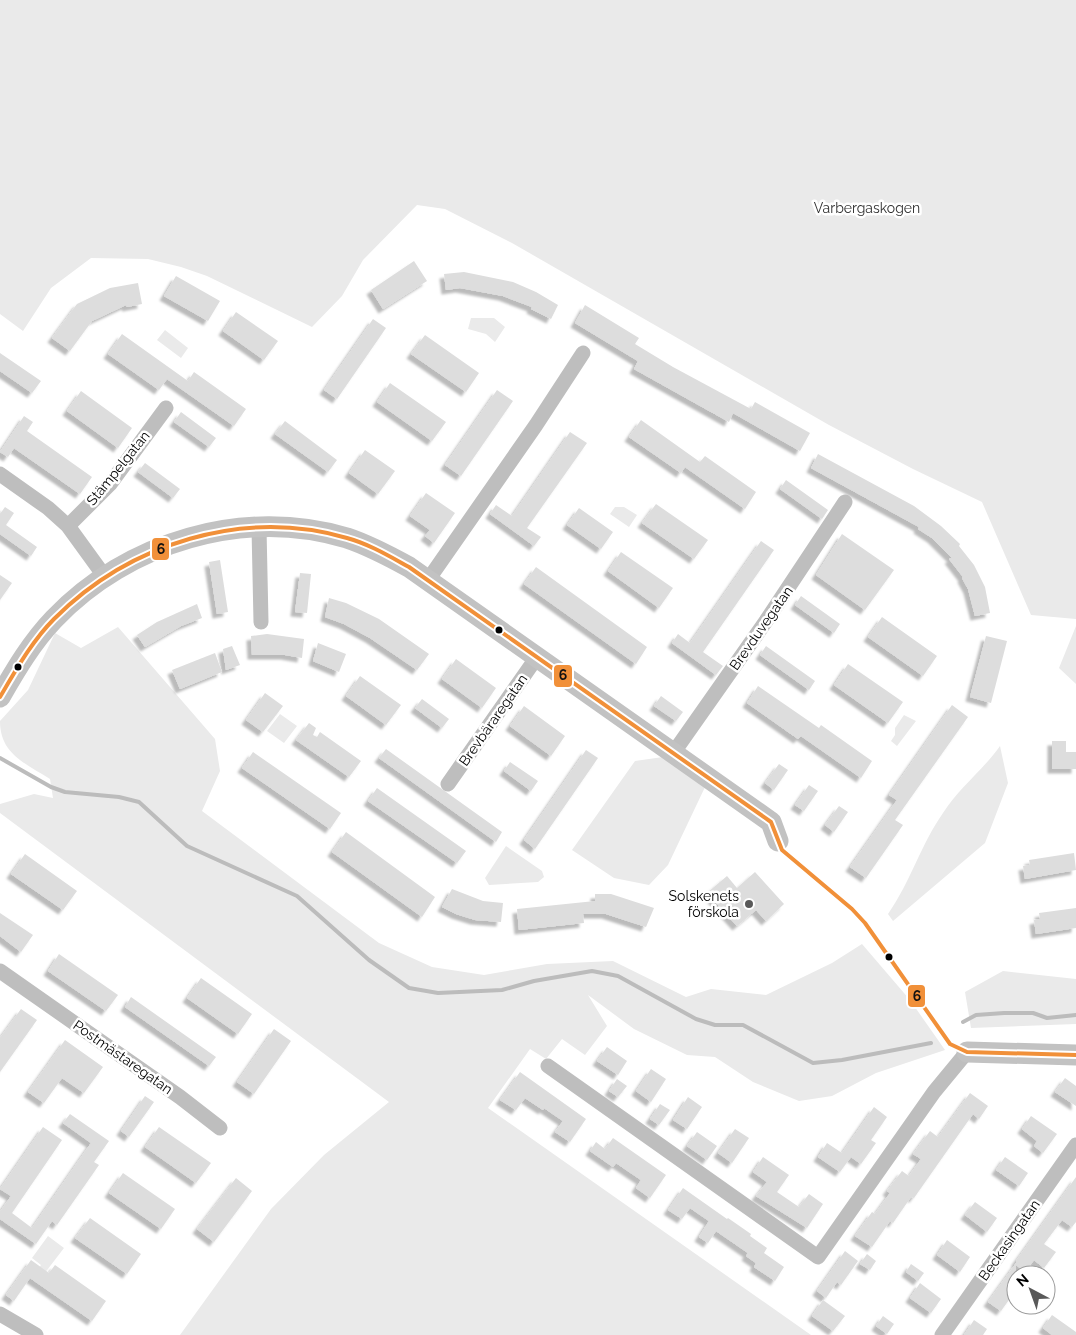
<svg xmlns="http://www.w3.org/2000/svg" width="1076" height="1335" viewBox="0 0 1076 1335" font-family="Raleway,sans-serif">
<defs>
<filter id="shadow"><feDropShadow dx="-4.5" dy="4.5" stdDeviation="1" flood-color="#0004"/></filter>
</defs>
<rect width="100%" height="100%" fill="#fff"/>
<!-- green -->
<path fill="#eaeaea" d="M0,0H1076V619L1031,615L982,502L913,469L829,425L512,243L445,209L417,205L363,260L342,296L312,327L207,276L181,267L148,259L91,258L51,288L23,331L0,314Z
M471,318H494L505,327L495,342L486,334L468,329Z
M165,330L188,348L181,358L157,340Z
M615,507H624L637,515L629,527L610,514Z
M1076,626V684L1059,668Z
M118,627L215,739L220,771L202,811L379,943L432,967L484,975L547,964L613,961L686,997L711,989L766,995L832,963L862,944L910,1000L945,1050L876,1073L832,1096L799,1101L753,1082L715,1057L687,1055L634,1029L588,995L607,1026L585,1055L562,1039L546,1059L530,1049L488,1108L811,1335H180L271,1209L324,1155L389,1102L0,813V804L34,794L53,798L50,779C25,763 0,754 0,721L28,690L55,633L81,648Z
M280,714L297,726L284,743L267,731Z
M904,715L916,721L897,746L891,741L895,735V728Z
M1000,746L1008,783L985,843L893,921L888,914C911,881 921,844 943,813C959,788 983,770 1000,746Z
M663,757L706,785L668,865L649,885L614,878L572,850L635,761Z
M506,846L542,871L544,877L538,882L489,885L485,878Z
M1003,971L1076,979V1024L971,1028L965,992Z
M48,1236L64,1248L41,1278L35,1274L41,1265L32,1258Z"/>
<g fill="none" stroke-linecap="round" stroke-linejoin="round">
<!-- stream -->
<path stroke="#bcbcbc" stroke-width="4" d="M0,758L51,787L65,792L119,797L139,802L187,846L297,896L369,960L409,988L438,993L502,990L534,981L592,971L618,976L696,1019L715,1025H743L813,1063L842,1060L931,1043
M963,1022L976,1015L1004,1013H1033L1047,1018L1076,1015"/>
</g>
<!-- building -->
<path fill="#ddd" filter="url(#shadow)" d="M414,261L427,281L383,309L371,290Z
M464,272L513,282L536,292L558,305L551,319L531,309L532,307L503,296L460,288L446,290L444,274Z
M176,276L220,301L208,321L164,296Z
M138,283L142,304L127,307L126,305L92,321L70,351L52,338L77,304L110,288Z
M585,305L639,338L635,344L673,367L751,409L755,402L810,433L800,451L733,413L729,422L634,369L638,361L575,323Z
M236,312L278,341L264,360L223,331Z
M373,319L386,328L337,399L324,390Z
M122,334L188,381L194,372L246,409L234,426L167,379L159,390L108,354Z
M425,335L479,373L466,392L411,354Z
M0,353L41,381L32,393L0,371Z
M390,383L446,422L432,441L377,402Z
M497,390L513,401L461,476L445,465Z
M81,391L132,428L118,448L67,411Z
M181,412L216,438L209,447L174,422Z
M24,416L33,422L27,431L92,477L80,494L14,448L8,457L0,452Z
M641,420L700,462L705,456L756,492L745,509L685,467L681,473L629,437Z
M285,421L337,460L328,472L275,434Z
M570,432L587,443L527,528L541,537L534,546L490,514L496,505L512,516Z
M365,450L395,471L378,494L349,473Z
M818,454L914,506L941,526L960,544L959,546L974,565L985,587L990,613L975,616L968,589L962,578L963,577L949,559L952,558L932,538L918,529L919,527L811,468Z
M145,463L180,489L173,498L138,472Z
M786,480L828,510L822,519L780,489Z
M426,493L455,513L434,543L425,536L430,530L410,516Z
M656,504L708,540L694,559L642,523Z
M5,507L14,513L6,525L37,547L31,556L0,534V514Z
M579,508L613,532L601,549L567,525Z
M842,534L894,570L865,610L816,575Z
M761,541L774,550L703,652L723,666L716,675L672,643L678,634L690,643Z
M621,552L673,588L659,608L608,571Z
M220,560L228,612L217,614L209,562Z
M536,567L647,647L636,664L524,584Z
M300,573L311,574L307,613L295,612Z
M0,575L12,583L0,600Z
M801,596L840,624L834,633L795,605Z
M329,598L346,603L379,619L429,654L417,670L370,638L344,624L325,617Z
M197,604L202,618L181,626L145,647L137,635L157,622Z
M882,617L937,656L923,676L868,637Z
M267,634L304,639L302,658L285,655H252L251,636Z
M986,636L1007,641L991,703L970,697Z
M318,643L346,654L339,672L313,661Z
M232,646L240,665L226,670L223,649Z
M766,646L815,681L809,690L760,655Z
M215,653L222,672L180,689L172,670Z
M456,659L496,688L482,708L442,679Z
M848,664L903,702L888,723L834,685Z
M360,676L401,705L386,725L346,696Z
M758,686L819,728L821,725L872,761L861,778L801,736L798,739L747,703Z
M265,693L283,706L263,732L246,720Z
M661,696L683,712L676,721L654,706Z
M422,699L449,719L442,728L415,708Z
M952,705L968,717L895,820L903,825L866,878L850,867L897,800L889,795Z
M524,706L565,736L551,756L510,726Z
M309,723L316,728L313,735L317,737L320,732L361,761L349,777L296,740Z
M1052,741H1066V752H1076V769H1052Z
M386,749L502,832L496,842L379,758Z
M586,750L598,758L535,849L524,840Z
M253,752L341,813L330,829L242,768Z
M510,762L538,781L531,791L504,771Z
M779,764L788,770L774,790L765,783Z
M809,785L818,791L804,811L795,805Z
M377,788L466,851L457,863L368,801Z
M839,806L848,812L834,832L825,825Z
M346,832L435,897L422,917L332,852Z
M1074,853L1076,870L1025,879L1023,866L1030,865L1029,860Z
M25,854L77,891L63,910L11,874Z
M755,872L784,904L766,921L756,910L737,926L707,893L727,876L737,888Z
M452,889L483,901L503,903L501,922L475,920L456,914L442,907Z
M595,894H611L654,908L646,927L606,914H583L584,923L519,930L517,909L595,901Z
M1076,908V928L1036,934L1034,920L1040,919L1039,913Z
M0,913L33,935L21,952L0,936Z
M59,954L118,995L106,1011L48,971Z
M201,978L252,1014L238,1034L187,998Z
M131,997L216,1057L209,1066L125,1007Z
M21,1009L37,1020L0,1072V1038Z
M274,1029L291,1041L254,1094L237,1082Z
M65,1040L103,1067L84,1093L62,1078L44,1103L28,1092Z
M607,1047L627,1061L618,1075L597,1061Z
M651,1069L666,1079L651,1102L636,1091Z
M520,1072L586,1119L570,1142L555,1132L563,1121L544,1108L543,1110L525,1098L516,1110L500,1100Z
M1065,1078L1076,1086V1106L1055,1092Z
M617,1079L627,1086L618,1097L609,1091Z
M970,1093L988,1106L979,1119L973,1114L914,1198L911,1197L893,1223L890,1221L872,1247L855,1236L872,1212L875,1214L890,1193L887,1191L902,1171L909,1176L921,1159L913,1154L930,1131L938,1137Z
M145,1096L154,1102L129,1137L121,1131Z
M688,1097L702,1107L687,1129L673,1120Z
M660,1104L670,1110L659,1125L650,1119Z
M874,1107L887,1117L871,1140L876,1143L861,1164L851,1157L840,1172L818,1157L827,1143L842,1153Z
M70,1114L109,1141L94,1162L99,1165L57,1225L52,1221L36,1244L0,1219V1212L11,1196L0,1189L43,1127L62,1140L12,1213L32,1228L91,1143L63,1123Z
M1031,1116L1057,1134L1043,1153L1034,1146L1037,1141L1022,1129Z
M159,1127L211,1163L196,1183L145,1147Z
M735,1129L749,1138L732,1163L718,1153Z
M697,1132L717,1146L707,1160L687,1146Z
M613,1138L666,1175L650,1198L636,1188L641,1180L616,1163L613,1167L590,1151L596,1142L605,1149Z
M763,1157L789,1175L777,1192L799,1207L809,1194L823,1204L807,1228L756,1196L767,1182L753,1172Z
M1005,1157L1028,1173L1019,1186L996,1170Z
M123,1173L175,1209L161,1229L109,1193Z
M1076,1177V1222L1072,1227L1062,1220L1044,1244L1056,1252L1044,1268L1034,1260L1025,1272L1016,1265V1261Z
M236,1178L252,1191L214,1242L197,1229Z
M683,1188L727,1219L728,1218L751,1234L750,1236L767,1248L764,1253L784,1267L775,1281L754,1267L756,1263L746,1256L748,1253L716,1231L708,1243L699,1237L709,1221L690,1208L682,1219L668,1210Z
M975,1202L997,1218L987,1232L965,1215Z
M90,1218L141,1254L127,1274L75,1238Z
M947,1240L970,1257L960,1272L937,1255Z
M845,1251L858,1261L841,1285L837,1282L826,1298L817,1291Z
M867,1254L876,1261L870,1270L860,1264Z
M31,1260L49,1273L55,1265L106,1301L92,1321L30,1278L14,1301L6,1295Z
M1016,1263V1290L1001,1311L988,1302Z
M911,1264L924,1273L918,1281L906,1272Z
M920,1283L941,1299L931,1313L910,1298Z
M823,1300L845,1316L833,1331L812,1316Z
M1052,1315L1076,1332V1335H1052L1043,1328Z
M883,1316L894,1324L887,1334L876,1326Z
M974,1320L987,1329L983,1335H964Z"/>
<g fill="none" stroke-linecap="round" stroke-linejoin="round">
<!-- street -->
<path stroke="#bebebe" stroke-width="15" d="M0,474L48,508L68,526L105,577
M68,526L110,484L166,408
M259,528L261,622
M428,580L536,425L583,353
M674,752L766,621L845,502
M448,784L537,657
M0,971L180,1097L220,1128
M548,1066L818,1257L934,1092L967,1052
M0,1314L36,1335
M942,1335L1076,1145"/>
<!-- secondary -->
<path stroke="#c2c2c2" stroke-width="21" d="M0,697C16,669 32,642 54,619C127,542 244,507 347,538C368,545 389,556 409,567L771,822L778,841
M967,1052L1076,1055"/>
<defs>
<path id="bus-1" d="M0,697C16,670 32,641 54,619C130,543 243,508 347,538C369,544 389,556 409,567L771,822L782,850L852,909L865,923L950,1044L967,1052L1076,1055"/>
</defs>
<!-- bus-1 casing -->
<use href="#bus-1" stroke="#fff" stroke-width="8"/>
<!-- bus-1 -->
<use href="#bus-1" stroke="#f19039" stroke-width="4"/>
</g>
<!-- markers -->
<g fill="#000" stroke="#fff" stroke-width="2">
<circle cx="499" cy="630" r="4.5"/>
<circle cx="18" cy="667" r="4.5"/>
<circle cx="889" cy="957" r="4.5"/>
</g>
<circle fill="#595959" stroke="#fff" stroke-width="2" cx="749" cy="904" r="5"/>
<g text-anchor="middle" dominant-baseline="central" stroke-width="5" stroke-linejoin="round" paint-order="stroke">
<!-- park labels -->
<g font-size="14" fill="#303030" stroke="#fff">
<text x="867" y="208">Varbergaskogen</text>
</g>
<!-- street labels -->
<g font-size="14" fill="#000" stroke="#fff">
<text transform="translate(118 468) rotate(-51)">Stämpelgatan</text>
<text transform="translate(761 628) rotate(-55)">Brevduvegatan</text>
<text transform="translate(493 720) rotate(-55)">Brevbäraregatan</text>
<text transform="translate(123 1057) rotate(35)">Postmästaregatan</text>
<text transform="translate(1009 1240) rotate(-55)">Beckasingatan</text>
</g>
<!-- poi labels -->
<g font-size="14" fill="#000" stroke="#fff" text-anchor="end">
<text x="739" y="896">Solskenets<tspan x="739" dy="16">förskola</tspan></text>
</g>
</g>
<g stroke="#fff" stroke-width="2">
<rect x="151" y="537" width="19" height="24" rx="5" fill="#f19039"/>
<rect x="553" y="664" width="20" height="24" rx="5" fill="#f19039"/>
<rect x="907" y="984" width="19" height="24" rx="5" fill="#f19039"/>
</g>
<g font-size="14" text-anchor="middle" font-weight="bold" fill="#111">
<text x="161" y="554">6</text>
<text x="563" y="680">6</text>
<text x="917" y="1001">6</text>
</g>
<!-- north arrow -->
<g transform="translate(1031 1290) rotate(319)"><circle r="24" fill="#ffffff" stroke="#999999"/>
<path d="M0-4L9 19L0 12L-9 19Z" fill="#595959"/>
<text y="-8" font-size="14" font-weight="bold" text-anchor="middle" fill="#000000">N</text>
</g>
</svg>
